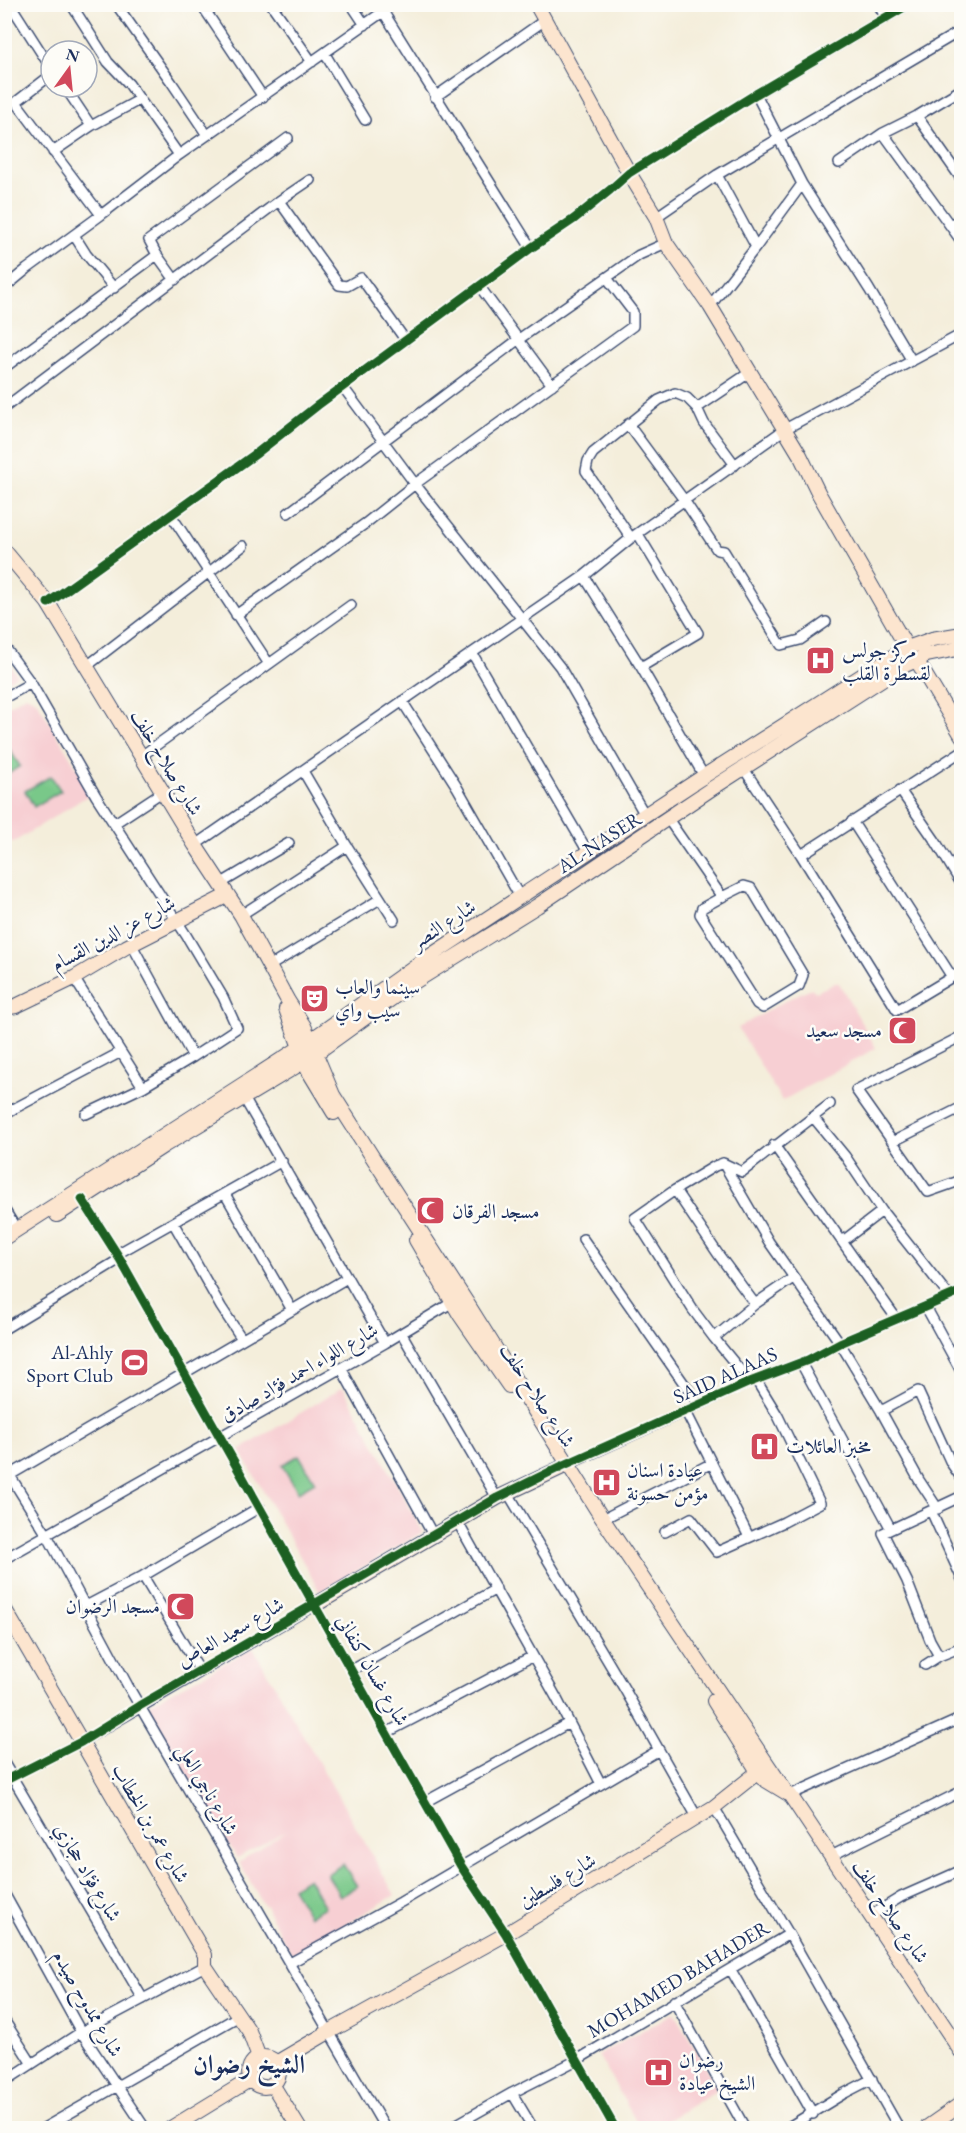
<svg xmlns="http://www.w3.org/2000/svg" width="966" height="2133" viewBox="0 0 966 2133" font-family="'EB Garamond',Amiri,serif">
<rect width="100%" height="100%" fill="#fdfcf7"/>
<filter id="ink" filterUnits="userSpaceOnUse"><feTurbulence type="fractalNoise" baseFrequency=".0167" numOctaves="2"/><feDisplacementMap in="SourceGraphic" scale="12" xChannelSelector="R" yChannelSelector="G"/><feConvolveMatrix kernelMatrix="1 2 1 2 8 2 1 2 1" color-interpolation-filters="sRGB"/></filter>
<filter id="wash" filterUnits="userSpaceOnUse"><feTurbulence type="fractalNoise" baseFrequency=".008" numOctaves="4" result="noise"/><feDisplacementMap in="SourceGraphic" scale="24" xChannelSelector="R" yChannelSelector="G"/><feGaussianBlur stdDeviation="1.35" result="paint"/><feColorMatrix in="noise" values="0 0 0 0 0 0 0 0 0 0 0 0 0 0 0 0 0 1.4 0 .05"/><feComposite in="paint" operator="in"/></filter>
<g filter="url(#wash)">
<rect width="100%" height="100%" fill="#f4eedb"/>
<!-- built -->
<path fill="#f7cfd3" d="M5,658L17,675L5,683Z
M26,695L36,700L92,793L14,842L5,840L4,708Z
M835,983H839L876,1048L782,1101L738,1028L788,999L811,988L816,992Z
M343,1387L423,1532L320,1592L240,1450Z
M253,1648L395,1895L293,1956L271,1918L266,1905L264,1906L239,1862L289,1829L237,1858L146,1706Z
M674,2013L718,2089L655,2128H640L598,2055Z"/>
<!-- green -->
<path fill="#79c889" stroke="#4a7c74" stroke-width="1.5" d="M4,741L20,766L5,776H4Z
M51,776L61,791L34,807L25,791Z
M299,1455L315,1482L298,1492L282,1465Z
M343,1864L357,1886L340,1896L327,1874Z
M308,1878L325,1907L309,1916L292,1888Z"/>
</g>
<g filter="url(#ink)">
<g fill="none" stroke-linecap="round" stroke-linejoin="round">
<defs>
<path id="street" d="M71,4L108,62L129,84L179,155
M116,4L172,83L207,135
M201,4L263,97
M271,4L312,62
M351,4L365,25
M878,4L886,18
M12,7L51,68
M384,13L531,248
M325,54L365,120
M51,75L16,102L101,215
M65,87L91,126
M756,94L802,184L869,289L912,361
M435,97L545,20
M917,116L962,180
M883,133L962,242
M53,152L91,126L139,100
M839,163L883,133L917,116L962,89
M717,175L756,247
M279,201L339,285L347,286L361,278L406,341
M656,217L717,175L962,30
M950,225L962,218
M74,235L86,254L114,288
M175,280L157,255L149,240L288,138
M480,287L552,385
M4,288L27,269L101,215L179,155L394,4
M710,306L756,247L802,184
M4,368L157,255
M343,387L415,484L560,667L645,815
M4,408L279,201L310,180
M697,408L749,373
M628,424L684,500L717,550L724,551L781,645L800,640L826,622
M288,513L519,339L639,255L666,243
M171,515L269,664
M638,534L698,633L641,667
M631,538L586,471L588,461L593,453L659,400L675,393L687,398L697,408L704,423L735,465
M584,576L641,667L704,776
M48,603L257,453L318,405L531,248L574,219L610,190L629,173L756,94L909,4
M236,615L366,523L415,484L633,326V312L607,278
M4,646L31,683L96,796L186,935L223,997L237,1028L193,1057L132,945
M472,653L584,576L631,538L785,429L962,334
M87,666L243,546
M4,698L31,683
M402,701L457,787L520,897
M140,757L351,605
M744,769L801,855L897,1010L962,971
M303,771L347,846L394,920
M900,790L936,842L962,885
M668,819L722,897L702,908L700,914L757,1004L763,1008L799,986L803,975L751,888L744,886L722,897
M852,821L952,977
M115,823L162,792
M195,845L472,653L588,852
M801,855L962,751
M220,884L289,843
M241,915L347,846
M270,966L380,899
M74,978L143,1087
M962,1036L856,1090L928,1192L962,1180
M244,1098L385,1343
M4,1114L121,1052
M86,1114L143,1087L193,1057
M813,1117L845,1156L882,1211L843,1241
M894,1141L962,1107
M774,1145L896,1318
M723,1163L769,1242L840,1343L881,1411L919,1480L938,1509
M675,1190L718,1254L755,1304
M225,1194L292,1310
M82,1199L120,1259L461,1866L506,1934L615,2128
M4,1209L17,1230
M882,1211L949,1296
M174,1224L221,1307L242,1339
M583,1239L699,1405
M117,1254L282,1161
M793,1278L755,1304L714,1338L693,1310L635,1218L675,1190L715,1166L723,1163L742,1172L830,1104
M926,1307L962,1373
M4,1329L120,1259
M402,1334L497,1498
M714,1338L750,1382
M801,1363L891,1529
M341,1368L433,1535
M881,1411L918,1391L951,1463L962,1479
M686,1412L749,1537
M569,1464L750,1382L808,1360L840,1343L962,1291
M4,1466L47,1535L128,1686L385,2128
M10,1475L347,1278
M508,1493L625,1690L697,1817
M931,1511L962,1579
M603,1519L712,1463
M457,1521L556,1697L601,1784
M665,1532L691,1518L717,1552L784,1522L820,1503L778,1416L756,1380
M4,1559L385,1343L453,1302
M143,1576L200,1671
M86,1606L143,1576L260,1507
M939,1656L930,1640L907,1581L883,1533L962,1496
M925,1665L939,1656L962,1647
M352,1670L496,1589
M388,1732L533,1656
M4,1763L143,1999
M4,1781L81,1742L320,1602
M790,1795L962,1718
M425,1802L569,1723
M714,1807L789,1934L899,2128
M831,1856L962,1791
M4,1893L81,2032L145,2128
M870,1916L901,1897L962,1870
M290,1963L401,1902L659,1750
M731,1970L813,2114
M674,2001L745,2128
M4,2020L32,2064
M4,2082L81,2032L205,1966
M4,2090V2106
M512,2093L533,2128
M44,2128L239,2016
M450,2128L512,2093L577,2060L789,1934
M787,2128L843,2094L872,2079"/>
<path id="secondary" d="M536,4L629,173L656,217L666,243L710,306L800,455L819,494L907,648
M4,550L48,603L195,845L241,915L288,1001L304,1026L333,1095L375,1161L467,1303L600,1515L786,1792
M917,661L962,736
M4,1008L16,1006L74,978L126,947L228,895
M286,1009L308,1070L334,1113
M57,1215L165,1145L305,1061L416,981L537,906L711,789L899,668L927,655L962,648
M4,1238L301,1047L418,964L698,780L877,666L907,648L932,639L962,634
M416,1240L460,1315L509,1386
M320,1602L497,1498L569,1464
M4,1608L205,1955V1966L249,2031L259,2058
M714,1701L762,1778L790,1795L962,2053
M249 2072a15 15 0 1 1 30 0a15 15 0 1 1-30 0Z
M276,2063L327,2033L506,1934L714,1807L758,1772
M272,2084L299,2128
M171,2128L251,2079
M926,2128L962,2103
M960,2128H962"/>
</defs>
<!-- street casing -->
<use href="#street" stroke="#3c4c71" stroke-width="12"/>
<!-- secondary casing -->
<use href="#secondary" stroke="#3c4c71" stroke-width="16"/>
<!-- street -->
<use href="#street" stroke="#fff" stroke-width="9"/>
<!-- secondary -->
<use href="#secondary" stroke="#fce5cf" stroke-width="14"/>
<defs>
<path id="cycleway" d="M48,603L257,453L318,405L531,248L574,219L610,190L629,173L756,94L909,4
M82,1199L120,1259L461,1866L506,1934L615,2128
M4,1781L81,1742L139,1706L497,1498L562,1466L750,1382L808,1360L840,1343L962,1291"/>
</defs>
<!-- cycleway casing -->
<use href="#cycleway" stroke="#fdfcf7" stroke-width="13"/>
<!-- cycleway -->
<use href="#cycleway" stroke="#1b5e20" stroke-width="9"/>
</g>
</g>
<!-- icons -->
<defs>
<symbol id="hospital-square" viewBox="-11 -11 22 22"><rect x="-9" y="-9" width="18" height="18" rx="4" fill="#d1495b" stroke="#fdfcf7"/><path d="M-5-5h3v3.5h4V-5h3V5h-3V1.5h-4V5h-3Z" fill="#fff"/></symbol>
<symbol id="theatre-square" viewBox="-11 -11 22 22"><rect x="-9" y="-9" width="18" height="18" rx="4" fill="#d1495b" stroke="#fdfcf7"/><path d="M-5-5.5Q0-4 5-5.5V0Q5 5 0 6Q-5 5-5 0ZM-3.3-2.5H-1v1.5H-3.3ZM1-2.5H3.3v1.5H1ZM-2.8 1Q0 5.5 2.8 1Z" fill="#fff"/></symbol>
<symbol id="mosque-square" viewBox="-11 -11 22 22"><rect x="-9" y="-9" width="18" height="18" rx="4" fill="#d1495b" stroke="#fdfcf7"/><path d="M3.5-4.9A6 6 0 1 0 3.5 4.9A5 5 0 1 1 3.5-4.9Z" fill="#fff"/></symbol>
<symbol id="stadium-square" viewBox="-11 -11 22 22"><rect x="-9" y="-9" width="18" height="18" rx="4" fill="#d1495b" stroke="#fdfcf7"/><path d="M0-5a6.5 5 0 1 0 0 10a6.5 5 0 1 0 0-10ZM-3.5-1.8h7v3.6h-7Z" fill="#fff"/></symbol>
</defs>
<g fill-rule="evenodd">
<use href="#hospital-square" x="804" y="644" width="33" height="33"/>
<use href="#theatre-square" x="298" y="982" width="33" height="33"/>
<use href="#mosque-square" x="886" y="1014" width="33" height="33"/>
<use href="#mosque-square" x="414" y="1194" width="33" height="33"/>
<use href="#stadium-square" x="118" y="1346" width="33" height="33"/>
<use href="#hospital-square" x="748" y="1430" width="33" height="33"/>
<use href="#hospital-square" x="590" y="1466" width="33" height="33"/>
<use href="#mosque-square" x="164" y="1590" width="33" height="33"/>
<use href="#hospital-square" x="642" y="2056" width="33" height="33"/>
</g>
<g text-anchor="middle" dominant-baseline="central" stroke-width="5" stroke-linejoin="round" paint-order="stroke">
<!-- poi labels -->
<g font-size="20" fill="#1b2f5e" stroke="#fdfcf7" text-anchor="start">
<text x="842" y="650">مركز جولس<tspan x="842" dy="23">لقسطرة القلب</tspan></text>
<text x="335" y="987">سينما والعاب<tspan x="335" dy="23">سيب واي</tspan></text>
<text x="882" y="1030" text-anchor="end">مسجد سعيد</text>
<text x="452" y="1211">مسجد الفرقان</text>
<text x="113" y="1352" text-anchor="end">Al-Ahly<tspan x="113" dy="23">Sport Club</tspan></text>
<text x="786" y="1446">مخبز العائلات</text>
<text x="627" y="1470">عيادة اسنان<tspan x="627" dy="23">مؤمن حسونة</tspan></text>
<text x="160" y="1606" text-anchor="end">مسجد الرضوان</text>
<text x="679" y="2060">رضوان<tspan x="679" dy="23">الشيخ عيادة</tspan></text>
</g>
<!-- street labels -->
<g font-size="20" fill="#1b2f5e" stroke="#fdfcf7">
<text transform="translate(167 762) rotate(59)">شارع صلاح خلف</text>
<text transform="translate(599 842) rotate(-33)">AL-NASER</text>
<text transform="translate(443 924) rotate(-33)">شارع النصر</text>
<text transform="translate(113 933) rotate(-28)">شارع عز الدين القسام</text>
<text transform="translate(299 1372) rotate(-30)">شارع اللواء احمد فؤاد صادق</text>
<text transform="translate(725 1375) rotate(-24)">SAID ALAAS</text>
<text transform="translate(538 1395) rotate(57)">شارع صلاح خلف</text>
<text transform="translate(230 1632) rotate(-30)">شارع سعيد العاص</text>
<text transform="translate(373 1670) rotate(60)">شارع غسان كنفاني</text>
<text transform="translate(208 1789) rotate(60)">شارع ناجي العلي</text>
<text transform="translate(151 1823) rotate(60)">شارع عمر بن الخطاب</text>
<text transform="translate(88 1872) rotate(59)">شارع فؤاد حجازي</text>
<text transform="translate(557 1880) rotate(-31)">شارع فلسطين</text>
<text transform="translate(891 1911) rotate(56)">شارع صلاح خلف</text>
<text transform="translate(678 1979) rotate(-31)">MOHAMED BAHADER</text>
<text transform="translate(88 2003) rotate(60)">شارع ممدوح صيدم</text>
</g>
<!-- district labels -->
<g font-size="26" font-weight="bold" fill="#1b2f5e" stroke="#fdfcf7">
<text x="249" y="2064">الشيخ رضوان</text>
</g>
</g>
<!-- margin -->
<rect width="966" height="2133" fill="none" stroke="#fdfcf7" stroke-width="24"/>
<!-- north arrow -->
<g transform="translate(69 69) rotate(15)"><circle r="28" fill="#fdfcf7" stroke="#a3aaba" stroke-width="1.5"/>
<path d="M0-4.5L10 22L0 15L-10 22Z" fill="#d1495b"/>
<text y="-9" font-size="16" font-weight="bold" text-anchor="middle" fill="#1b2f5e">N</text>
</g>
</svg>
